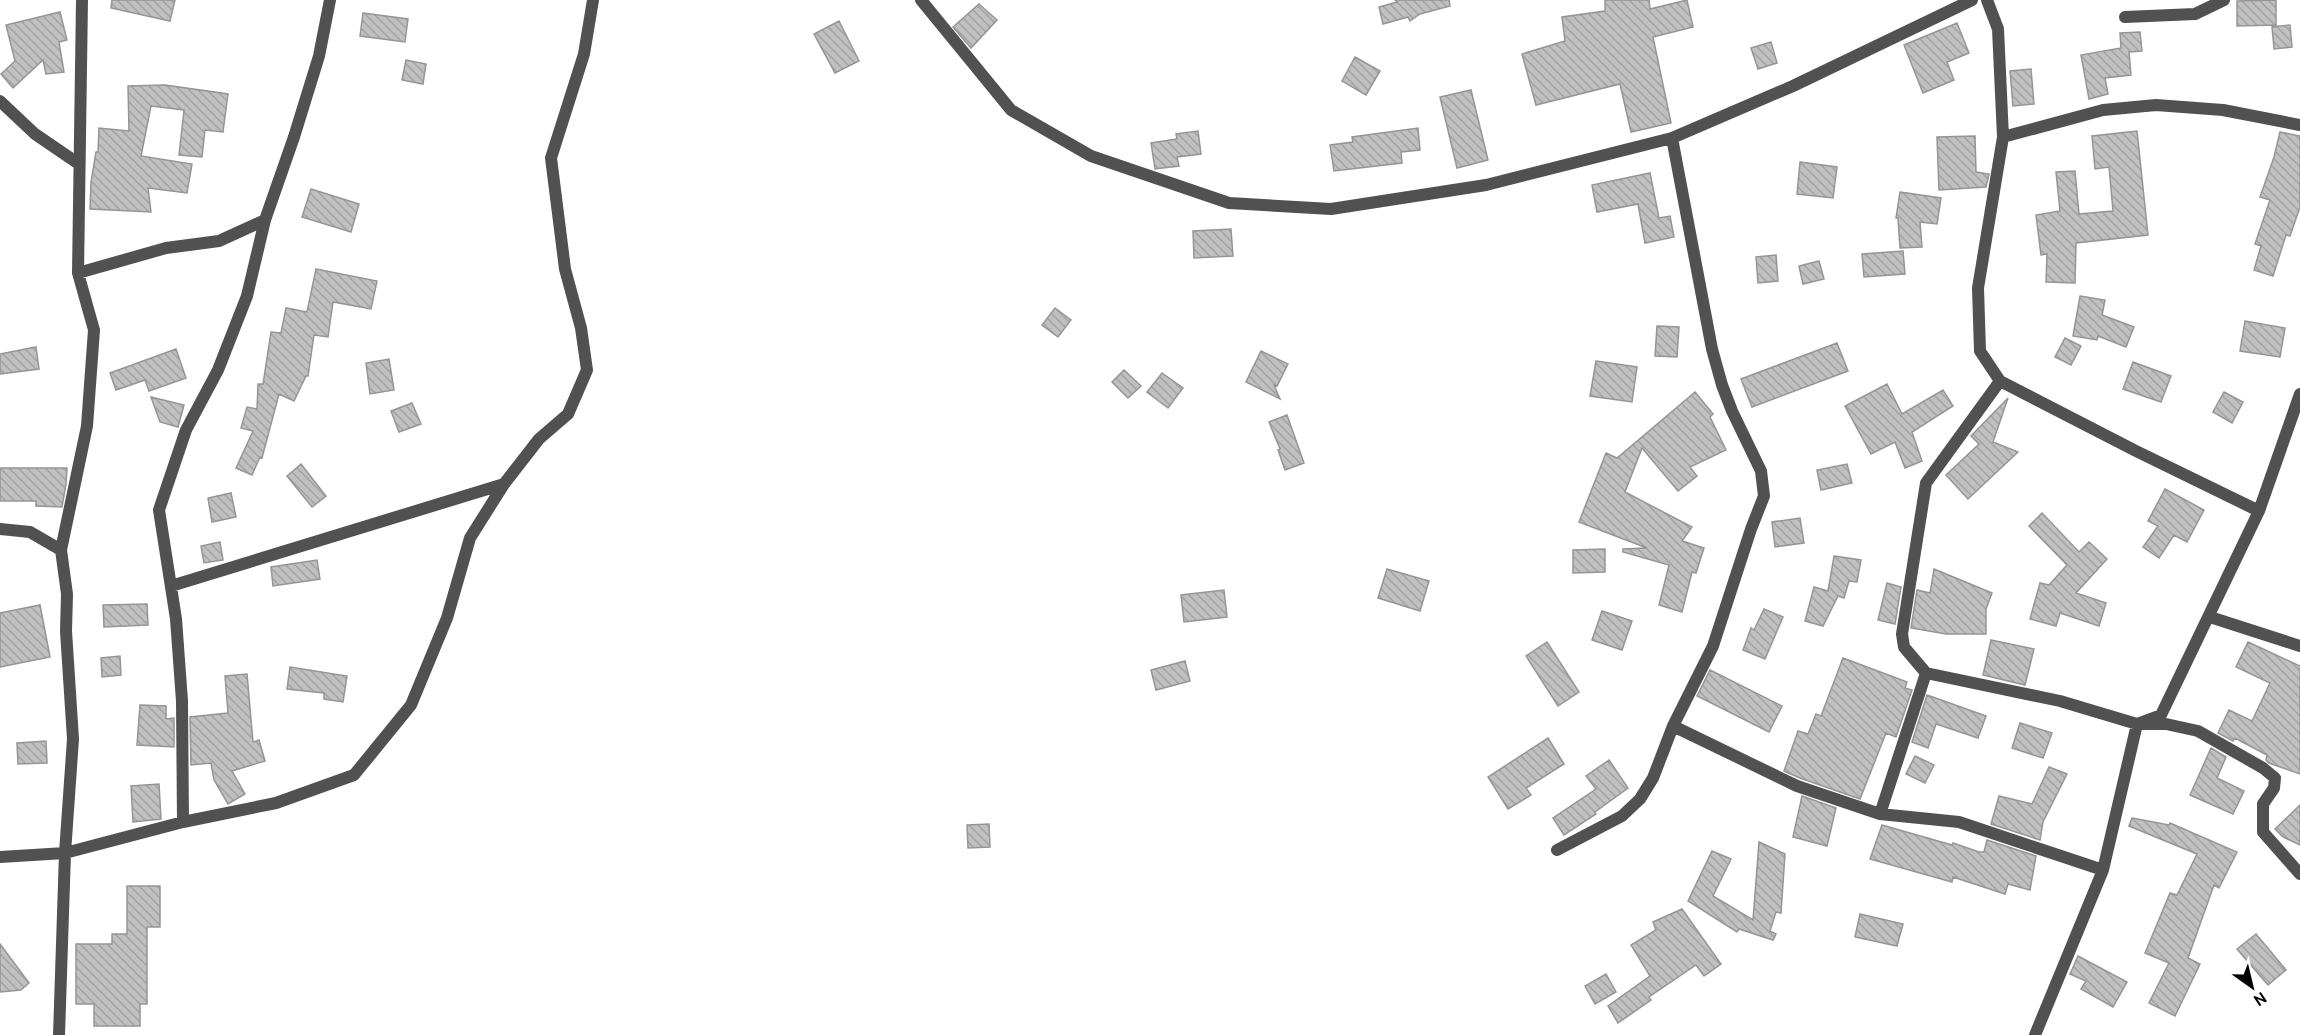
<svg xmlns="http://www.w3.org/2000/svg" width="2300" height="1035" viewBox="0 0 2300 1035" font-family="Cabin,sans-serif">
<defs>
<pattern id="building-back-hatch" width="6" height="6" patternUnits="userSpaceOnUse" patternTransform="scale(1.5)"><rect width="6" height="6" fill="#c0c0c0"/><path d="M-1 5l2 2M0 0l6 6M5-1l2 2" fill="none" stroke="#a3a3a3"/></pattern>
</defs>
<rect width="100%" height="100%" fill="#fff"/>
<!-- building -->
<path fill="url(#building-back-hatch)" stroke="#959595" stroke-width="1.5" d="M112,0H175L170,21L111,8Z
M1395,0H1449L1450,6L1420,14L1410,21L1408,17L1383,24L1379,7L1397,2Z
M1605,0H1649L1650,9L1687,0L1693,27L1653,37L1671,123L1631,132L1620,84L1536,105L1522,54L1565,41L1562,17L1605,11Z
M2276,0V25L2237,26V1Z
M979,4L997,20L971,48L953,27Z
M60,12L67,40L59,42L64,72L46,74L43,60L13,88L1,74L15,61L6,25Z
M363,13L408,19L405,42L360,36Z
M839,21L859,61L835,73L814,34Z
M1957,23L1969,53L1947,62L1954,80L1923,93L1904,45Z
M2290,25L2292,47L2274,49L2272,27Z
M2140,32L2142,51L2129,52L2131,75L2105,78L2108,94L2089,99L2081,55L2121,48L2120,33Z
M1771,42L1777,63L1758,69L1751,48Z
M1355,57L1380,71L1366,95L1342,81Z
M406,60L426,64L423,84L402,80Z
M2031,69L2034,104L2013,106L2010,71Z
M165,85L228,94L223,132L205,130L202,157L179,155L184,110L151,106L141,156L192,164L187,193L148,188L151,212L90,209L91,182L96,152H98L99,128L129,131L128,86Z
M1471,90L1488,160L1457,168L1440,97Z
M1418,128L1420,150L1401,152L1402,163L1334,171L1330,145L1353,142L1352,137Z
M1198,131L1201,154L1177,157L1179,166L1155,169L1151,143L1177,139L1176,134Z
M2137,131L2148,235L2076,243L2075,283L2046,282L2047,254L2041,255L2036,215L2060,211L2056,172L2075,171L2079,214L2113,211L2109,167L2095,169L2092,136Z
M2280,132L2300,136V207L2290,236L2286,235L2273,276L2254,270L2261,246L2255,244L2270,200L2260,197L2274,157Z
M1975,136L1976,172L1989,174L1986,187L1939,190L1937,137Z
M1800,162L1837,167L1833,198L1797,194Z
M1650,173L1659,218L1670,216L1674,237L1645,243L1638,204L1597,212L1592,185Z
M311,189L359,204L351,232L302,217Z
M1900,192L1941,198L1937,224L1920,222L1922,247L1900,248L1898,218H1896Z
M1231,229L1233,256L1194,258L1193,231Z
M1903,251L1905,274L1864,277L1862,254Z
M1776,255L1778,281L1758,283L1756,257Z
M1819,261L1824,279L1803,284L1799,266Z
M316,269L377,281L371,309L333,302L328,337L314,335L308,376H306L294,401L279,394L262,458L260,457L252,475L236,468L253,431L241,428L247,407L257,409L258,384H263L271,332L281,333L286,308L307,312Z
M2080,296L2105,300L2102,315L2134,327L2126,347L2098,336L2097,340L2073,336Z
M1055,308L1071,320L1058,337L1042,325Z
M2245,321L2285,328L2280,357L2240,351Z
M1657,326L1679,327L1677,357L1655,356Z
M2065,338L2081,346L2071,365L2055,357Z
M1837,343L1848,371L1752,407L1741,379Z
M36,347L39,369L0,374V354Z
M176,349L186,378L149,391L145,380L116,390L110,373Z
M1261,351L1288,364L1277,386L1274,385L1280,399L1246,382Z
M389,359L394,390L370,394L366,363Z
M1596,361L1637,367L1632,402L1590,396Z
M2133,362L2171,376L2161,402L2123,389Z
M1124,370L1141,386L1128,398L1112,382Z
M1162,373L1183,388L1168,408L1147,392Z
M1887,384L1902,414L1943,390L1953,406L1912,432L1922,461L1905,468L1895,442L1871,454L1845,406Z
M1695,392L1713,414L1710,417L1726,450L1690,467L1697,476L1678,491L1642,448L1625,492L1692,527L1682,541L1704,548L1696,573L1692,572L1682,612L1659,605L1669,565L1623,552V549L1647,548L1579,522L1606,453L1617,458Z
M2224,392L2243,402L2232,423L2213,412Z
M151,397L184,405L178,427L160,422Z
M2008,398L1993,442L2018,452L1968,499L1946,475L1979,444L1971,436Z
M412,403L421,424L399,432L391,411Z
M1287,415L1304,463L1285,470L1278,450L1280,449L1269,422Z
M301,464L326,496L312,507L287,476Z
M1847,464L1852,483L1821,490L1817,470Z
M0,468H67L66,484L62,507L36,506V501H0Z
M2165,489L2204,510L2187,542L2174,535L2159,558L2143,547L2158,526L2148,521Z
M231,493L236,517L212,522L208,498Z
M2042,513L2079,552L2089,542L2107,559L2076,593L2106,603L2099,626L2060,613L2056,626L2030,619L2040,583L2049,585L2067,565L2029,526Z
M1800,518L1804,543L1775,547L1772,522Z
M220,542L223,560L204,563L201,546Z
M1605,549V572L1573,573V550Z
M1834,556L1861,560L1857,582L1849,581L1844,598L1838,596L1823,626L1805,621L1814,587L1828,591Z
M317,560L320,579L273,586L271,567Z
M1387,569L1429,581L1420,611L1378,598Z
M1934,569L1992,593L1986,609V634H1946L1911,628L1917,590L1930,593Z
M1887,583L1901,587L1895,624L1878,620Z
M1224,590L1227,617L1184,622L1181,595Z
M147,604L148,625L104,627L103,605Z
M40,605L50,657L0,667V613Z
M1764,609L1783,617L1765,659L1743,650L1751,628L1754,630Z
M1602,611L1632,621L1622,650L1592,640Z
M1991,640L2034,649L2025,685L1983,675Z
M1547,642L1579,692L1558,706L1526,656Z
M2248,642L2300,666V774L2269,763L2266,760L2267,755L2235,738L2233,741L2218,733L2229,710L2252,721L2270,683L2236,667Z
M120,656L121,675L102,677L101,658Z
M1843,658L1907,682L1905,688L1912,690L1896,737L1886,733L1860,799L1800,778L1784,771L1798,731L1808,734L1816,714L1821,716Z
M1185,661L1190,681L1156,690L1151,670Z
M290,667L347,676L343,702L324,699V693L287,689Z
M1710,670L1782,706L1769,732L1697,696Z
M247,674L253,742L259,740L265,761L232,771L245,794L228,804L214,780L211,763L191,765L190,717L228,713L225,676Z
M1927,695L1986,716L1978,738L1936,724L1928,748L1912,742Z
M140,705L166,706V719L174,718V747L137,745Z
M2020,723L2052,733L2043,758L2012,748Z
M1548,738L1564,764L1526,788L1531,795L1508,809L1488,777Z
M46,741L47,763L18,764L17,743Z
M2211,748L2226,757L2217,778L2244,791L2233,814L2190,795Z
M1915,756L1934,765L1925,783L1906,774Z
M1609,760L1628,788L1595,812L1596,814L1564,835L1553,818L1596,789L1586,776Z
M2049,767L2067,774L2043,822L2040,840L1991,824L1999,796L2032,804Z
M159,784L161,819L133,822L131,786Z
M1802,796L1836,808L1827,846L1793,837Z
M2300,805V845L2283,837L2275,829Z
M2132,818L2169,825L2170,823L2237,852L2219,888L2214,885L2188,958L2200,964L2175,1016L2149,1003L2169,963L2145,953L2170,893L2177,895L2197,854L2129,826Z
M989,824L990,847L968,848L967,825Z
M1882,825L1952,845L1953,843L1979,852H1984L1987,840L2036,856L2030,890L2008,884L2005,894L1953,877L1952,882L1870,859Z
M1759,842L1785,854L1781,913L1776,912L1770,931L1776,934L1773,940L1739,929L1737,932L1688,901L1712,851L1731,859L1713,896L1753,920Z
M127,886H160V927H147V1004H140V1026H94V1004H76V944H112V934H127Z
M1682,909L1721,964L1704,976L1696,965L1649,997L1651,1000L1618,1023L1608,1006L1650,976L1631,945L1656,930L1653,922Z
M1860,914L1903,924L1897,946L1855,937Z
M2256,934L2286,970L2268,985L2237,949Z
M0,944L29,983L21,990L0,992Z
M2078,956L2127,982L2113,1007L2081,989L2086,981L2070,974Z
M1606,974L1616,992L1595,1004L1585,986Z"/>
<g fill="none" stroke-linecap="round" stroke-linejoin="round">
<!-- street -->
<path stroke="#515151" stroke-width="12" d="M921,0L1011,110L1091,156L1229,203L1331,209L1486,185L1672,138L1793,86L1972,0
M1987,0L1998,29L2003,137L2103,110L2156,105L2223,110L2300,125
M2125,17L2195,14L2224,0
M0,101L35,134L79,164
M2003,137L1978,288L1980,351L2000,381L2136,451L2259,511
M78,273L166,248L219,241L265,220L294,137L319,56L330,0
M2000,381L1926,483L1902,634L1904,647L1926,673L2060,701L2137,724H2166L2198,731L2263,768L2275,778L2274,788L2263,804V832L2300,874
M0,529L30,532L61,550
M171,586L504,484
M2210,617L2300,646
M1673,726L1797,786L1880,814L1959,822L2103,870
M1880,814L1926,673
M183,822L182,701L176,619L159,510L186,430L218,370L247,296L265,220
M1557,850L1622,816L1640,799L1653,778L1673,726L1713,646L1751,529L1764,496L1761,471L1732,411L1722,385L1712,349L1672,138
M0,857L65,853L183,822L276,803L354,775L411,705L447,618L470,538L504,484L539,439L568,414L587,370L581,328L565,269L551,158L584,54L593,0
M59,1035L65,853L73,739L66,631L67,594L61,550L87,426L94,330L78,273L82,0
M2035,1035L2103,870L2137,724L2161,715L2259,511L2300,394"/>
</g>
<!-- north arrow -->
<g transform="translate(2252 987) rotate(146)" stroke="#ffffff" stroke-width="4.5" paint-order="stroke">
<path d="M0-4.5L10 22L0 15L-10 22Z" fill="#000000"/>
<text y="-9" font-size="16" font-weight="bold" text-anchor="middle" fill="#000000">N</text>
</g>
</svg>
